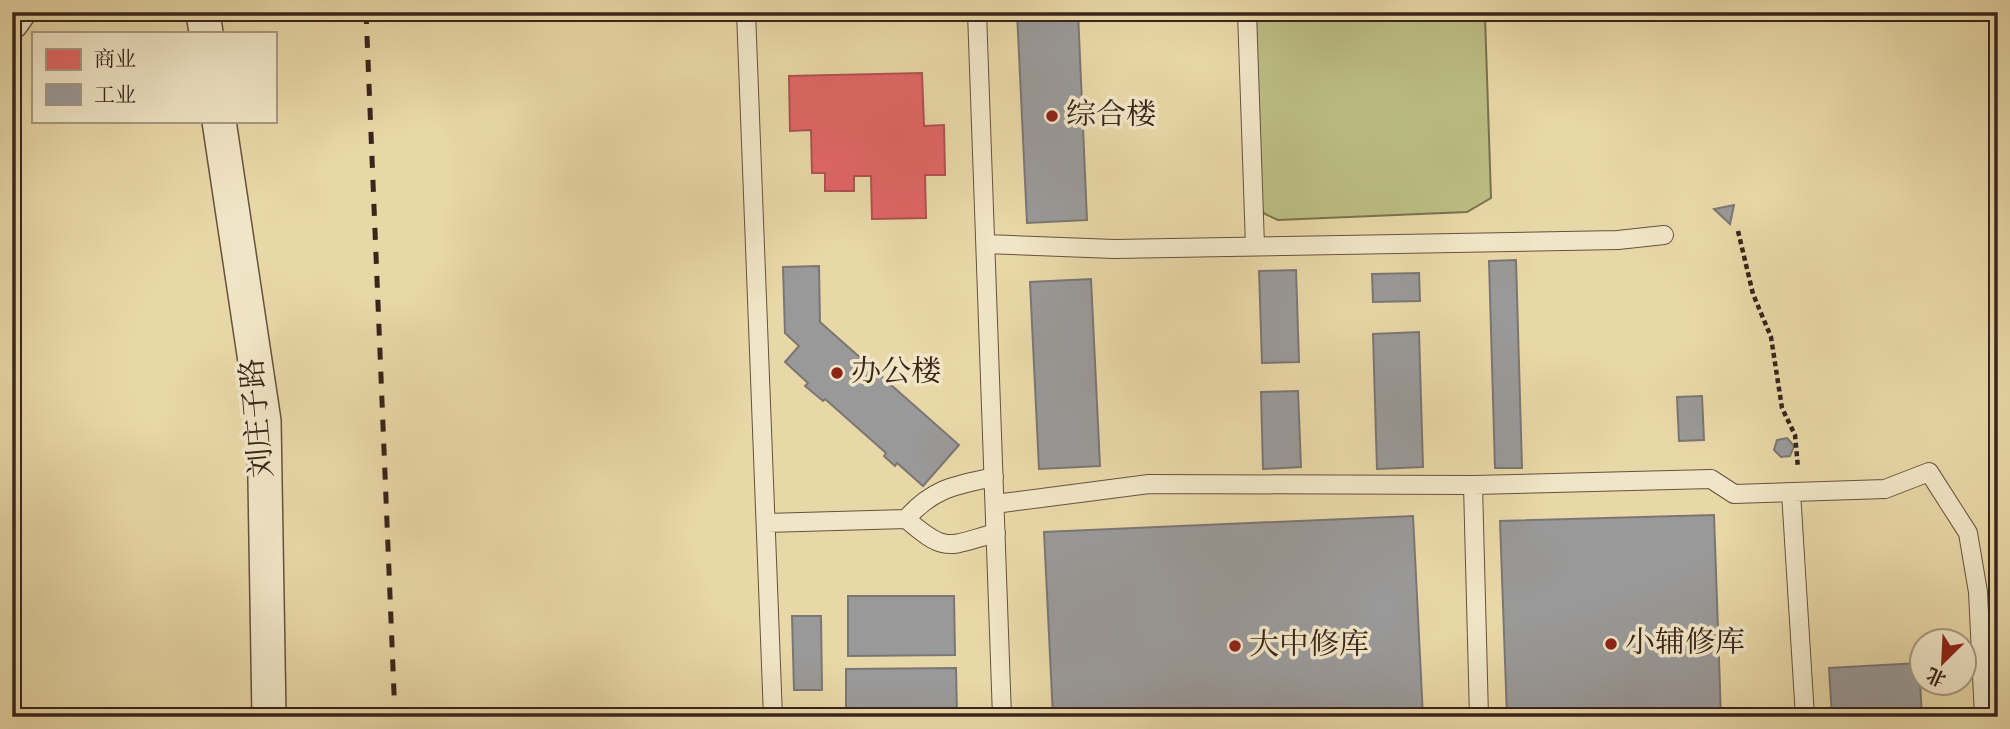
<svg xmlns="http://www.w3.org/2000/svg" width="2010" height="729" viewBox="0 0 2010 729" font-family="'Sorts Mill Goudy','Noto Serif SC',serif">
<rect width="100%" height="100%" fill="#e8d7a7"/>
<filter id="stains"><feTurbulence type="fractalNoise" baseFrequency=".00286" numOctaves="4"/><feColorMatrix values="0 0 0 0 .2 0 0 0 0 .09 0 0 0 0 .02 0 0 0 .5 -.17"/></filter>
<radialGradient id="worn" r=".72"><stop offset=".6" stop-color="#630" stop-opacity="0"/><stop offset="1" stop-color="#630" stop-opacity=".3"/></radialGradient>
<!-- green -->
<path fill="#bbbd83" stroke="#7a714f" stroke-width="2" d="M1485,16L1491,198L1467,212L1278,220L1265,214L1256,205L1252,21Z"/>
<!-- shops -->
<path fill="#e06666" stroke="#ae5250" stroke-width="2" d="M922,73L924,126L944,125L945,175H925L926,218L872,219L871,176H854V191H825V173H812L811,130L790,131L789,76Z"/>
<!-- industry -->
<path fill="#999" stroke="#7c7673" stroke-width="2" d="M1017,12H1078L1087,220L1027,223Z
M1734,205L1730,224L1714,209Z
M1516,260L1522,468H1495L1489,261Z
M819,266L820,322L959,445L923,486L897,463L895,466L884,456L886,453L825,399L823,401L805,386L808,383L785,362L799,346L785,333L783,267Z
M1296,270L1299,362L1262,363L1259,271Z
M1419,273L1420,301L1373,302L1372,274Z
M1091,279L1100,466L1039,469L1030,282Z
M1419,332L1423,467L1377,469L1373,334Z
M1298,391L1301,467L1263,469L1261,392Z
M1702,396L1704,440L1679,441L1677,397Z
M1787,438L1794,446L1790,456L1781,457L1774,450L1777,440Z
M1714,515L1721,717H1507L1500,521Z
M1413,516L1423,717H1053L1044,532Z
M848,596H954L955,655L848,656Z
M792,616H821L822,690H794Z
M1919,663L1922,717H1832L1829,668Z
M956,668L957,717H846V669Z"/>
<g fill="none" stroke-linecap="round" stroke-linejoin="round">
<defs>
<path id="lane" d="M746,12L773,717
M977,12L1002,717
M1247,12L1255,246
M986,244L1114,249L1618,240L1664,235
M1473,485L1479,717
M1791,492L1805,717
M995,504L1149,484L1473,485L1711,479L1734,494L1885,489L1929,472L1968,533L1978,592L1984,717
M906,519C933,488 956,485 994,477
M766,523L906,519C947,554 947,546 996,533"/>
<path id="street" d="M203,12L206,33
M12,22L19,12
M219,121L264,421L269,717"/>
</defs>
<!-- lane casing -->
<use href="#lane" stroke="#66523e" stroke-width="20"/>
<!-- street casing -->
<use href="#street" stroke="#66523e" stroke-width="36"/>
<!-- path -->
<path stroke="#3a251b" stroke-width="4.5" stroke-dasharray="5 3.5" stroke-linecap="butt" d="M1738,231L1753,294L1771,337L1782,408L1795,435L1798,468"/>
<!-- lane -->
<use href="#lane" stroke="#f0e5c6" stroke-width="18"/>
<!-- street -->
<use href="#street" stroke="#f0e5c6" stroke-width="33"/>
<!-- rail -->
<path stroke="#3a251b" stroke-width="5" stroke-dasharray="12 12" stroke-linecap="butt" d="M366,12L395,717"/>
</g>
<!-- markers -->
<g fill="#8f2418" stroke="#f0e5c6" stroke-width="2.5">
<circle cx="1052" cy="116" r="7"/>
<circle cx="837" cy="373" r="7"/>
<circle cx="1611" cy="644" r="7"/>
<circle cx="1235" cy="646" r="7"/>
</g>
<g text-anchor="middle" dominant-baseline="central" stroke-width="7" stroke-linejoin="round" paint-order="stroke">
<!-- poi labels -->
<g font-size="30" fill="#3a251b" stroke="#f0e5c6" text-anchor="start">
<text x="1066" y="116">综合楼</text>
<text x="851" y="373">办公楼</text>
<text x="1625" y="644">小辅修库</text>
<text x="1249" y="646">大中修库</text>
</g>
<!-- street labels -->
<g font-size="30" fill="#3a251b" stroke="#f0e5c6">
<text transform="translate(259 418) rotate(-95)">刘庄子路</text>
</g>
</g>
<!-- margin -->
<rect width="2010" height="729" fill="none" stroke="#e8d7a7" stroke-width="42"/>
<rect x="14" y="14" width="1982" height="701" fill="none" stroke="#3a251b" stroke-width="3.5"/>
<rect x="21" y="21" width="1968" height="687" fill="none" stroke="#3a251b" stroke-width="2"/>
<!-- legend -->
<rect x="32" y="32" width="245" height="91" fill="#f0e5c6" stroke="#a79882" stroke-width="2"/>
<rect x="46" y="49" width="35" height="21" fill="#e06666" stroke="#a79882" stroke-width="2"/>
<text x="94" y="66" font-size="21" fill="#3a251b">商业</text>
<rect x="46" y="84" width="35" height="21" fill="#999999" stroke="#a79882" stroke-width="2"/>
<text x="94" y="102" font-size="21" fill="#3a251b">工业</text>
<!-- north arrow -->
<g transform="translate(1943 662) rotate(204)"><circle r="33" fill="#f0e5c6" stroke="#a79882" stroke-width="2"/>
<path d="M0-5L12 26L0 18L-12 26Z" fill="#8f2418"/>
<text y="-10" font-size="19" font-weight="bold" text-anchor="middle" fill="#3a251b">北</text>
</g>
<rect width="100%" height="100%" filter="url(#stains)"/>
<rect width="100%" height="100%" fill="url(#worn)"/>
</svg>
